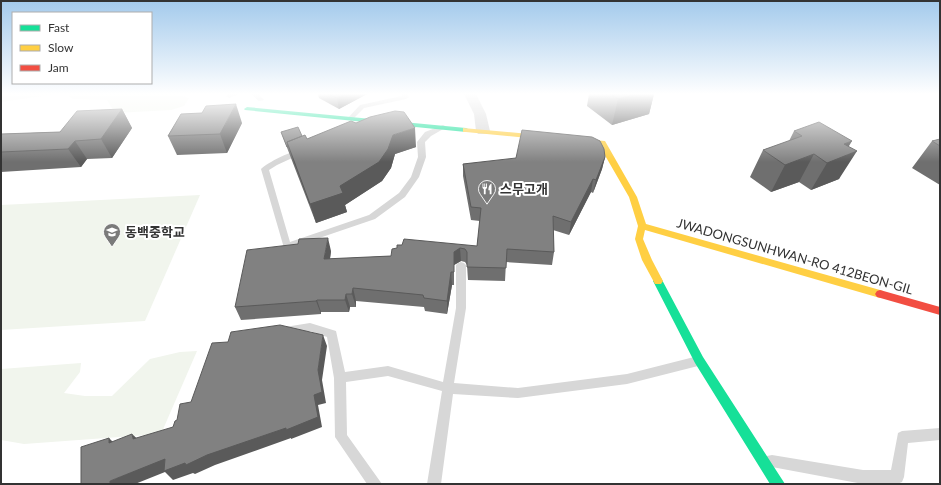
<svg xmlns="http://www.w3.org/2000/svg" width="941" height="485" viewBox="0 0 941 485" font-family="Lato,'Noto Sans KR',sans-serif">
<rect width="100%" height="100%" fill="#fff"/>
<!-- green -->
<path fill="#f1f5ed" d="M1,94H57L1,102Z
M69,94H174L189,98L184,106L171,110L115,113L107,100L74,99L69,97Z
M200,195L145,321L1,330V205Z
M197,351L161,434L24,444L1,440V369L81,363L80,372L64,393L85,396H112L150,359L180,352Z"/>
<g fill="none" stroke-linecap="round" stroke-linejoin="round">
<!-- lane -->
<path fill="#d7d7d7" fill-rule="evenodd" d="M229,94H239L229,98L226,96Z
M251,94H258L264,100L259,101Z
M401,94H407L409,97L406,99L364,108L352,120H348L347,119L360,105L402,96Z
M443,125L445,126V128L431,136L425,142L426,157L419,177L405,197L375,219L290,248H284L261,169C268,162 294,149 304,150L305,152L277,165L269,170L290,242L369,215L399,193L411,177L418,157L417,142L425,132Z
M461,262L464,263L466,265V308L454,383L518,388L627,374L698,356L702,358L704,361L702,364L698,366L627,384L518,398L453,394L441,484H427L442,391L388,376L346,382L347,435L382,484H367L335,437L334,378L327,337L310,331L285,335L281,334L280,331L281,328L285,327L310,323L336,331L345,372L388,366L443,382L456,308V265L458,263Z
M940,428V440L908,443L904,477L902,482L897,484H863L772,467L767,466L766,461L767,456L772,455L863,470H891L898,433L902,431Z"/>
<!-- street -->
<path fill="#d7d7d7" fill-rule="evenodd" d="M464,94H476L486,114L490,131L488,134H478L476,131L474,114Z"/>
<!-- fast -->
<path fill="#16e098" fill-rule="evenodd" d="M247,107L466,128L470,130L466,132L245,110L244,109Z
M658,277L661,278L703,357L785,484H770L695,363L653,281L655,278Z"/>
<!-- slow -->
<path fill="#ffcf43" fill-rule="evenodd" d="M463,128L605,141L637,197L646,224L880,290L883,291L885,294L883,297L880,298L645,230L643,239L652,260L663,281L661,284H655L642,260L635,239L638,226L629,197L599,145L466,132H463Z"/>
<!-- jam -->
<path fill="#f24e42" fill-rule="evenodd" d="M880,290L940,307V315L877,297L875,294L877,291Z"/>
</g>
<!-- wall -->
<path fill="#6f6f6f" d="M318,94H367L339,109L319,98Z
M589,94H654L649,114L612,125L587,106Z
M122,109L132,128L112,158L87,159L81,167L1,172V134L60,132Z
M242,123L227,153L177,155L168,136Z
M794,131L849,147L839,179L811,190L799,182L771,192L750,177L763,150L789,141Z
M281,132L302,136L307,139L416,147L395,154L391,168L382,181L345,205L347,212L316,223Z
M940,139V185L912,168L932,141Z
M605,157L602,169L593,193L591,192L569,235L553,230L554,252L552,265L506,262L505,281L468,280L467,265L465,262L461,261L454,265V285H452L447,314L425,311L424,307L356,301V307H350L349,312H321V314L241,320L235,307L331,251L330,259L391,256L477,246L480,221L471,220L463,176V164Z"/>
<!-- shaded-wall -->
<path fill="#5a5a5a" d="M345,94H367L339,109L337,98Z
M636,94H654L649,114L612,125L618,99Z
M236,104L242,123L227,153L220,134Z
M122,109L132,128L112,158L101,139Z
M415,128L416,147L395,154L391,168L382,181L345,205L347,212L316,223L310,204L340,186L393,135Z
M75,141L87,159L81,167L68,149Z
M852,141L843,156L857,151L839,179L811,190L827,163L844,144Z
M814,154L799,182L771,192L785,165Z
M605,157L602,169L593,193L596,180Z
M593,179L591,192L569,235L571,222Z
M328,238L331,251L328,272L324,259Z
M460,248L461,261L454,265V285V252Z
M451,272L452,285L447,314V301Z
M353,288L356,301V307L352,294Z
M346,294L350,307L349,312L345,300Z
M317,300L321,312V314L316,301Z
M323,335L327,346L322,380L326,403L318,405L322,427L291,439V438L215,465L195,474L193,473L173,480L165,472L135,484H110V481L314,395Z
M132,434L142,443L133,439Z
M109,438L119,448L109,443Z"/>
<!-- building -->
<path fill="#818181" stroke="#5a5a5a" d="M328,94H345L337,98Z
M611,94H636L618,99Z
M236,104L220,134L168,136L181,114L202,113L206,106Z
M122,109L101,139L75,141L68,149L1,152V134L60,132L77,111Z
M395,111L404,112L415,128L393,135L388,149L379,162L340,186L343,193L310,204L287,142L305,135L307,139L351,121L356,123L370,117Z
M819,122L852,141L844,144L857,151L827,163L814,154L785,165L763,150L802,136L794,131Z
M298,127L302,136L287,142L288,147H287L281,132Z
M522,130L592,137L600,141L604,149L605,157L596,180L593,179L571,222L553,216L554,252L507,249L506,268L467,267V252L465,249L460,248L454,252V272H451L447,301L424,298L423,295L353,288L352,294H346L345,300H317L316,301L235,307L247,250L298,244L299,239L328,238L324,259L391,256L392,249L397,248V245H402L404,239L477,246L481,208L471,207L463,164L516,158Z
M940,139V146L932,141Z
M280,325L323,335L318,370L322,392L314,395L318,417L286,430V428L207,455L186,465L185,463L164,471L165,459L110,481V484H81V447L109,438V443L132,434L133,439L173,427L175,421L177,420L180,404L191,402L212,343L228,342L231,332Z"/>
<!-- sky -->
<linearGradient id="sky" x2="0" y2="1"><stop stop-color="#a3caec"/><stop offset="0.58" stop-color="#fff"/><stop offset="1" stop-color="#fff" stop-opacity="0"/></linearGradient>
<rect width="941" height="162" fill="url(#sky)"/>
<!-- icons -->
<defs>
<symbol id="restaurant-pin" viewBox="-11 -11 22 30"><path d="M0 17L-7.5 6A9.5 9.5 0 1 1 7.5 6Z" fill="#7a7a7a" stroke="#fff"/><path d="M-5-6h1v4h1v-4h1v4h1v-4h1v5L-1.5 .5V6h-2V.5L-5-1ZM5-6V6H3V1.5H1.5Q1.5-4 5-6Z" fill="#fff"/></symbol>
<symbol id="school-pin" viewBox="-11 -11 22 30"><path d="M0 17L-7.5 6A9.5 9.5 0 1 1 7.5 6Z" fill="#7a7a7a" stroke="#fff"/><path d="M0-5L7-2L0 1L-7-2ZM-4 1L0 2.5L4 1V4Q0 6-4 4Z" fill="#fff"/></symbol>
</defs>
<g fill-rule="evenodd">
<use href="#restaurant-pin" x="477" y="179" width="20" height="27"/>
<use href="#school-pin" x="102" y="222" width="20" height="27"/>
</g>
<g text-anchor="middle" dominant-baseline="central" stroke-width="4" stroke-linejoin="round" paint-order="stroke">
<!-- poi labels -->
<g font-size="13" font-weight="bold" fill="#333" stroke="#fff" text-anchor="start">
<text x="500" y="189">스무고개</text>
<text x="125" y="232">동백중학교</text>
</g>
<!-- street labels -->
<g font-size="13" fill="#333" stroke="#fff">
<text transform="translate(795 256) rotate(16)">JWADONGSUNHWAN-RO 412BEON-GIL</text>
</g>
</g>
<!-- border -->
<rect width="941" height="485" fill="none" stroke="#333333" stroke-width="4"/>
<!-- legend -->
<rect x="12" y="12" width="140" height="72" fill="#ffffff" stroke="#adadad"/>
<rect x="20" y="25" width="20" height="6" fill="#16e098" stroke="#adadad"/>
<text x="48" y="32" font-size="12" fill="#333333">Fast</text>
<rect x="20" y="45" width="20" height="6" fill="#ffcf43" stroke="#adadad"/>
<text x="48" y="52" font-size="12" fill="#333333">Slow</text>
<rect x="20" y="65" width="20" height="6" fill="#f24e42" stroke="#adadad"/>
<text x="48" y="72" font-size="12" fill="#333333">Jam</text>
</svg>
